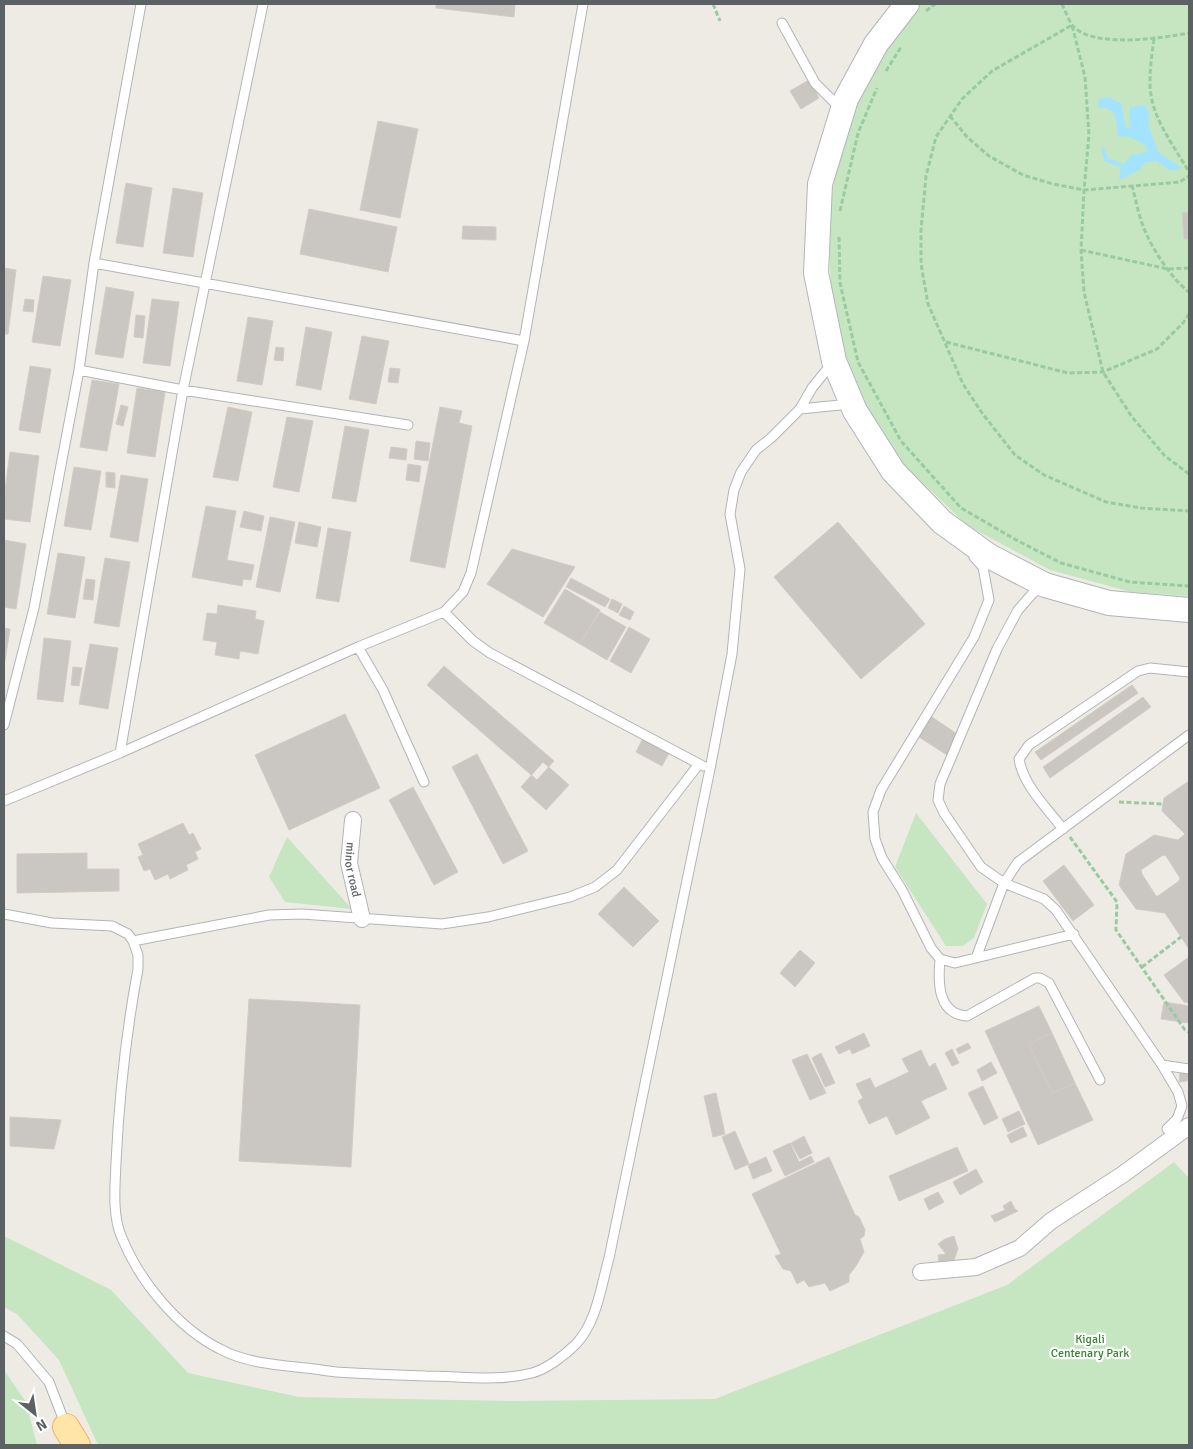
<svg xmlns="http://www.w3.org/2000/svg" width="1193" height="1449" viewBox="0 0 1193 1449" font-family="Signika,sans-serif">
<rect width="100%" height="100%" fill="#eeebe4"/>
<!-- green -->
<path fill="#c5e6c0" d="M920,4H1189V596L1131,592L1050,570L968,526L905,466L858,393L832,311L828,221L837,165L856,104L901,21Z
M916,813L987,904L974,938L963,946H946L895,867Z
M287,837L352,909L285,902L269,877Z
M1174,1162L1189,1178V1445H98L59,1360L17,1314L4,1307V1236L111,1290L188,1373L299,1397L511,1401L715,1399L1007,1285Z
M4,1370L26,1402L37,1445H4Z"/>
<!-- water -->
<path fill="#a3e3ff" d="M1107,97L1121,103L1126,128L1131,127L1129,118L1130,107L1145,105L1150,116L1148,124L1158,152L1181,167L1178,170H1169L1157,161L1146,162L1139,170L1119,180L1121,167L1105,162L1101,149L1105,148L1108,158L1124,164L1131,155L1147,152L1146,146L1131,137L1118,136L1115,114L1105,107L1098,108V100Z"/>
<!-- building -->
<path fill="#cac6c1" stroke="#d3ccc2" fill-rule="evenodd" d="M436,4H515L514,17L436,8Z
M809,80L819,98L801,109L790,91Z
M378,121L418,129L400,218L360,210Z
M126,183L152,188L143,247L116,243Z
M173,188L203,193L193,257L163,253Z
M309,209L397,227L388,272L300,254Z
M1189,212V239H1184L1182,213Z
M463,226L496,227V240L462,239Z
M4,268L16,270L8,334H4Z
M43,276L71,280L60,346L32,342Z
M106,287L134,292L123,358L95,354Z
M25,299L34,300L33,312L23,311Z
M152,299L179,302L170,366L143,363Z
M136,315L145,316L143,338L134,337Z
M248,317L273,321L262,385L237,381Z
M306,327L332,332L321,390L296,385Z
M362,336L389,341L376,404L349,399Z
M276,347L284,348L283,361L274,360Z
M30,366L51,369L40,433L19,430Z
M390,368L400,369L398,383L388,382Z
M92,380L119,384L107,451L80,447Z
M137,388L165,392L155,457L127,453Z
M121,405L128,407L123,426L116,424Z
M228,407L252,412L238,481L213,477Z
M440,407L462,411L459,423L472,426L445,568L410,561Z
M287,417L313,421L299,492L273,487Z
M345,426L369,430L356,502L332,498Z
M416,441L430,443L428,461L414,459Z
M391,447L407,449L406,460L389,458Z
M10,452L39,456L30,522L4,519V498Z
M408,464L421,466L419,482L406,480Z
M74,467L101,471L91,530L64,526Z
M106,472L115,473V488L106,487Z
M121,475L148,479L138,542L110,537Z
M206,506L236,511L227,560L254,565L251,580L243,579L242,586L192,577Z
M244,511L264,516L261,531L240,527Z
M270,517L295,522L280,592L256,587Z
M299,522L321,527L317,547L295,543Z
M838,522L925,624L861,679L774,577Z
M328,528L351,532L339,602L316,598Z
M4,540L26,544L16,609L4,607Z
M512,549L575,567L543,617L487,584Z
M58,553L85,557L75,618L47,614Z
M105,558L130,562L119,627L94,623Z
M571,578L610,599L605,607L566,587Z
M86,579L95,580L93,600L83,599Z
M565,589L600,610L580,644L544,623Z
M612,599L622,604L618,613L608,608Z
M218,605L256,611L255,619L264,621L258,654L240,651L239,659L215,655L217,642L203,640L207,613L217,614Z
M624,606L634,612L630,620L619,615Z
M600,612L626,627L607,660L580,644Z
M629,627L650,639L631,673L610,661Z
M4,628L10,629L4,667Z
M44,638L71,641L63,702L37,699Z
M90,644L118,648L108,709L79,704Z
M444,666L554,761L537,780L427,685Z
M73,667L82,668L79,686L71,685Z
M1132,685L1138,693L1041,760L1035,752Z
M1143,697L1151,707L1050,778L1043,767Z
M926,713L963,738L950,757L913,733Z
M345,714L380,788L289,830L255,755Z
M646,732L673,746L662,766L636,752Z
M477,754L528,851L503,864L452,767Z
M543,762L569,785L546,810L521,787Z
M1189,781V949L1165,913L1136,909L1119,885L1126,854L1154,835L1178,840L1185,834L1162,811L1164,798ZM1163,855L1166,856L1180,878L1179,881L1158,896H1156L1142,874L1141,870Z
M413,787L458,872L434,885L389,800Z
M183,823L189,835L193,833L201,849L195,852L198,859L186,865L188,870L170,879L168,874L155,880L150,869L144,871L138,857L143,855L138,844Z
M87,853V869H119V891L17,893V854Z
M1064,865L1094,905L1073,921L1043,881Z
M624,887L659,921L633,947L598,914Z
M800,950L815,963L795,987L780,973Z
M1189,957V1003L1184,1002L1164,975Z
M249,999L360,1005L351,1167L239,1161Z
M1164,1002L1189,1006V1023L1161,1019Z
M1039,1006L1052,1033L1029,1044L1052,1093L1075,1083L1093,1120L1038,1145L985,1031Z
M864,1033L870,1046L852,1054L850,1049L839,1054L835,1047Z
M1052,1033L1075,1083L1052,1093L1029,1044Z
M968,1043L971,1048L959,1054L956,1049Z
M952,1049L959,1063L952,1066L945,1053Z
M921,1050L929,1067L935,1063L947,1089L921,1101L930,1118L896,1135L887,1116L869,1124L858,1101L863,1098L856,1084L870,1078L875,1088L909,1072L902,1059Z
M821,1053L835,1083L825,1087L812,1058Z
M807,1054L826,1093L810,1100L792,1060Z
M991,1062L997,1073L982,1081L977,1070Z
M1181,1064L1189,1065V1075L1187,1081L1179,1082Z
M983,1086L998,1118L984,1125L968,1093Z
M716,1093L725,1134L713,1137L704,1096Z
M1019,1111L1025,1124L1008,1132L1002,1119Z
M10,1117L61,1120L54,1149L10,1146Z
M1023,1127L1027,1136L1011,1143L1007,1135Z
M735,1131L749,1164L735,1170L722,1137Z
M804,1136L812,1153L800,1159L791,1143Z
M790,1143L799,1162L811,1156L814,1162L785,1176L773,1151Z
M957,1147L968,1171L899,1201L889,1176Z
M766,1157L772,1171L753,1179L748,1165Z
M829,1157L855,1215L859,1217L865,1230L864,1236L860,1239L864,1252L856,1266L849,1275V1282L830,1291L825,1283L809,1287L804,1280L797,1284L791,1271L783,1269L775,1256L781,1254L752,1194Z
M976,1169L983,1182L960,1195L953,1182Z
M938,1192L944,1202L929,1210L924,1199Z
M1011,1201L1015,1209L1018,1211L995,1222L991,1216L1005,1210L1003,1206Z
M954,1236L958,1249L954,1260L939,1262L938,1255L946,1254L938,1244L945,1239Z"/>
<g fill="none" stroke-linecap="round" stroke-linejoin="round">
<defs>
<path id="lane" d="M782,23L815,83L841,109
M94,263L524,341
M79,370L183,390L408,425
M800,409L850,404
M974,557L983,567L989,600L974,637L881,790L873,812L875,839L882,858L902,890L931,948L940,959L955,963L1074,934
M1042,587L1033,593L1018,610L997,649L940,784L938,800L944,813L981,867L1004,883L1044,899L1056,910L1162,1065L1178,1092L1182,1106L1177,1119L1167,1129
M444,612L473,641L490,653L703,766
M358,647L383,690L424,782
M4,725L34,608L79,370L94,263L141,4
M120,753L183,390L263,4
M4,801L120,753L358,647L444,612L463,592L471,573L524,341L583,4
M1063,829C1047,808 1023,785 1019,759L1029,745L1138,671L1150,668L1189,672
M4,914L52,923L112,926L128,934L133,941L138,955V969C126,1033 119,1099 116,1163C115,1187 112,1216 122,1238C140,1282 178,1328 220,1349C246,1363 277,1365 306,1368C316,1369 327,1371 337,1372C366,1374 396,1375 426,1376C461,1376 497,1382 532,1373C547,1369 565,1355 576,1344C597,1322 601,1286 609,1258L710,769L732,654L740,569L730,514L734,490L741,472L756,450L771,438L800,409L812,388L833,362
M133,941L269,915L302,914L442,924L488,917L570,897L595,887L617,870L699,764
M976,958L1004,883L1018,862L1189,735
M940,959C938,981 937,1014 967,1016L1035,978H1040L1049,983L1100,1080
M1162,1065L1189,1069
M4,1336L17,1344L49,1382L66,1426"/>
<g id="street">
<path id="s1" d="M353,820L349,863L362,919"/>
<path d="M921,1272L976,1267L1020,1248L1051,1221L1122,1175L1189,1126"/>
</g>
<path id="secondary" d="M907,4L876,44L846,99L820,184L816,273L834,361L855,411L893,471L942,522L989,556L1045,585L1109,603L1189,610"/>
<path id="primary" d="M66,1427L77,1445"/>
</defs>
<!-- lane casing -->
<use href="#lane" stroke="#b1b5b9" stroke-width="11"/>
<!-- street casing -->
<use href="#street" stroke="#b1b5b9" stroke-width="18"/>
<!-- secondary casing -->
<use href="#secondary" stroke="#b0b5b9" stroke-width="26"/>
<!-- primary casing -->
<use href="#primary" stroke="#f1b35a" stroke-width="28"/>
<!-- path -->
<path stroke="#9acaa2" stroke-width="3" stroke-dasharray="5 2.5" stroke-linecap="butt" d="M713,4L720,21
M1062,4C1065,10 1068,19 1072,25C1092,49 1162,38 1189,33
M926,11L935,4
M1154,39C1152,53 1150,67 1150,81C1149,115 1173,144 1189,172
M886,71L901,47
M950,116L967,137L989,156L1023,175L1053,184L1084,190L1180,182L1189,176
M1132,185C1136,201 1139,218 1146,233C1154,252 1173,280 1189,292
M840,211L858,133L877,88
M839,237L840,283L858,362L901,441L961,508L1018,541L1061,563L1130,582L1189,586
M1081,250L1168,269L1189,268
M946,342L1068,373L1103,372L1157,349L1183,323L1189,314
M1189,474L1165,456L1132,417L1103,372L1084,292L1081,250L1084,190L1089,135L1085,77L1072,25L992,71L962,99L936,137L926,176L921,230V264L928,304L963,384L982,413L1015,455L1044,475L1106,502L1141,508L1189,511
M1119,802L1163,804
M1070,837L1117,902L1116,930L1185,1030L1189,1032
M1142,967L1181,937"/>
<!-- lane -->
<use href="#lane" stroke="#fff" stroke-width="9"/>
<!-- street -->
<use href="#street" stroke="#fff" stroke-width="16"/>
<!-- secondary -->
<use href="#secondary" stroke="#fff" stroke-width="24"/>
<!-- primary -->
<use href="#primary" stroke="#ffe5a8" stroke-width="26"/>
</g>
<g text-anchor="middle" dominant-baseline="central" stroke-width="4.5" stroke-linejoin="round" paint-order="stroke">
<!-- street labels -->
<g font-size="12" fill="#5c6164" stroke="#fff">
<text stroke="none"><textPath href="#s1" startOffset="50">minor road</textPath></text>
</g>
<!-- park labels -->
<g font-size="12" fill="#3b8334" stroke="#fff">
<text x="1090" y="1339">Kigali<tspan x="1090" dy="14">Centenary Park</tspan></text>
</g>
</g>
<!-- border -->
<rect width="1193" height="1449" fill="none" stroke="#5c6164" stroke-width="10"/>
<!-- north arrow -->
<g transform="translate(35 1414) rotate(150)" stroke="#ffffff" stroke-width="4" paint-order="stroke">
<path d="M0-4L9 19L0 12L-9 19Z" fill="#5c6164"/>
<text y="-8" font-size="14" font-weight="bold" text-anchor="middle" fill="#5c6164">N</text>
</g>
</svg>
